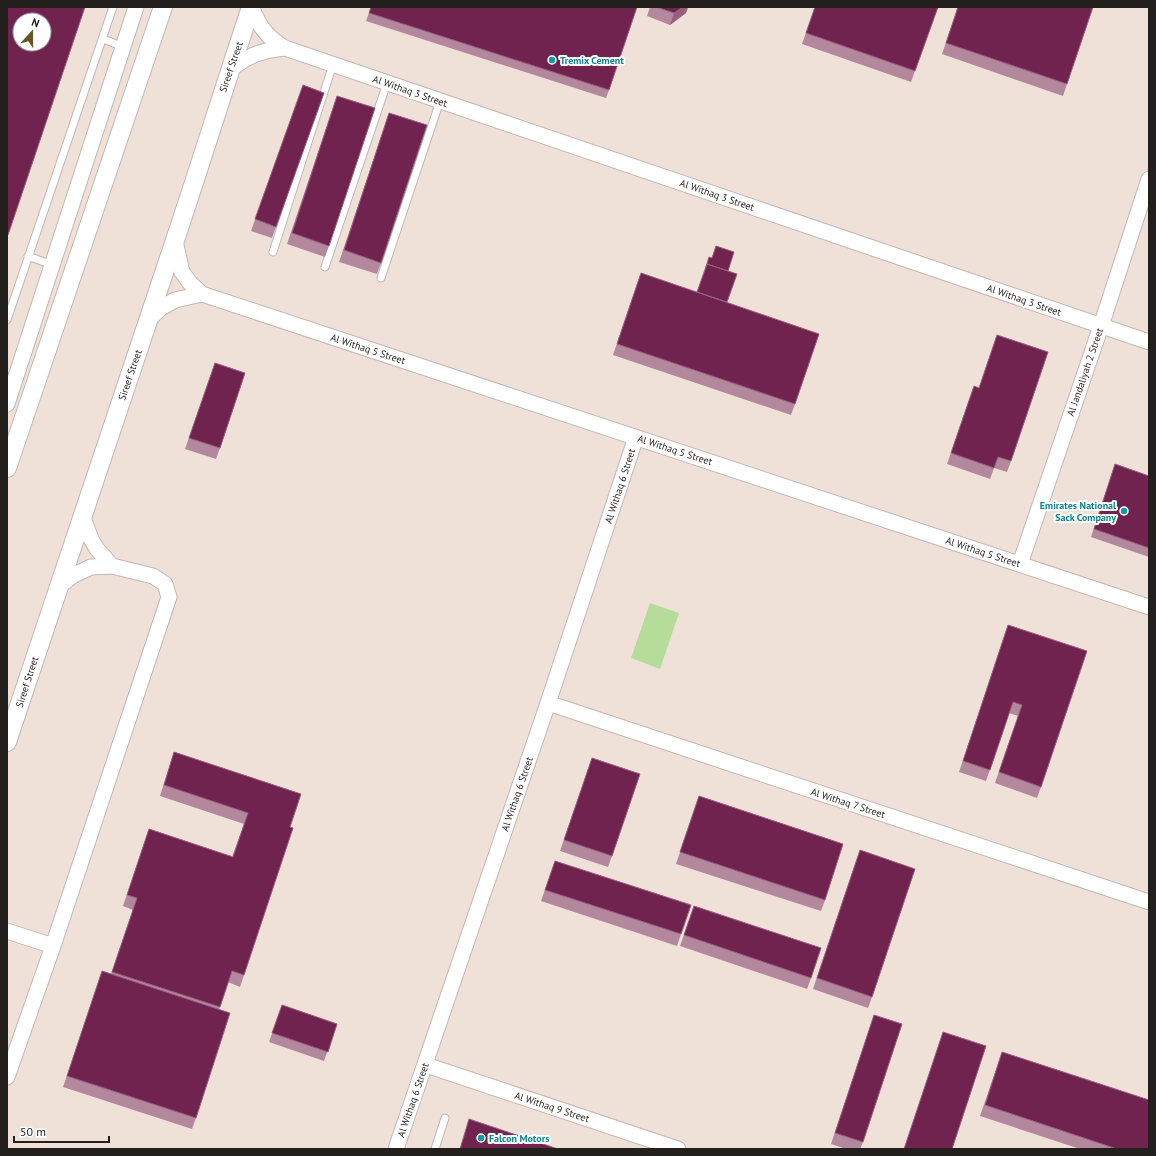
<svg xmlns="http://www.w3.org/2000/svg" width="1156" height="1156" viewBox="0 0 1156 1156" font-family="'PT Sans',sans-serif">
<rect width="100%" height="100%" fill="#f5ede8"/>
<!-- built -->
<path fill="#f0e1d8" fill-rule="evenodd" d="M7,7H1149V1149H7ZM20,20H44V44H20Z"/>
<!-- green -->
<path fill="#b6dc99" d="M650,603L679,613L660,669L631,658Z"/>
<g fill="none" stroke-linecap="round" stroke-linejoin="round">
<defs>
<path id="service" d="M103,39L124,47
M273,252L333,64
M28,256L52,265
M325,267L387,83
M381,278L440,101
M7,320L113,7
M435,1149L445,1118"/>
<path id="minor" d="M252,7C258,26 268,38 285,48L1149,342
M229,71C246,56 262,50 285,48
M175,241L182,272L190,283L202,294L1149,607
M149,319L161,308L175,300L202,294
M7,404L136,7
M82,515L91,539L97,549L112,566
M1020,564L1101,326L1149,179
M548,703L1149,902
M7,931L53,946
M426,1065L678,1149
M7,1077L53,946L169,597L165,584L153,576L112,566L91,567L74,575L58,587
M396,1149L548,703L636,437"/>
<path id="tertiary" d="M7,468L163,7
M7,742C59,584 113,427 165,270C195,182 222,94 251,7"/>
</defs>
<!-- service casing -->
<use href="#service" stroke="#bfb8b4" stroke-width="9"/>
<!-- minor casing -->
<use href="#minor" stroke="#bfb8b4" stroke-width="17"/>
<!-- tertiary casing -->
<use href="#tertiary" stroke="#bfb8b4" stroke-width="20"/>
<!-- service -->
<use href="#service" stroke="#fff" stroke-width="7"/>
<!-- minor -->
<use href="#minor" stroke="#fff" stroke-width="15"/>
<!-- tertiary -->
<use href="#tertiary" stroke="#fff" stroke-width="18"/>
</g>
<!-- wall -->
<path fill="#b3889c" d="M371,7L609,90L606,98L366,21Z
M650,7H688L686,13L670,25L647,16Z
M815,7H938L911,82L802,44Z
M958,7L1067,84L1063,96L942,54Z
M303,85L324,93L272,238L251,231Z
M337,96L329,246L325,257L287,244Z
M389,113L381,263L377,274L339,262Z
M728,271L727,302L795,404L791,415L613,355L637,284L697,292Z
M211,374L220,448L216,459L185,449Z
M970,397L1011,461L1007,472L994,468L990,479L947,464Z
M1112,473L1149,476V557L1091,537Z
M1008,625L1041,787L1037,798L995,783L1018,716L1009,713L986,781L959,772Z
M174,752L290,827L244,975L240,987L228,982L219,1010L196,1118L192,1129L63,1087L102,971L111,974L133,910L123,906L149,829L232,857L244,824L160,796Z
M588,769L612,856L608,867L560,851Z
M699,796L825,900L821,911L676,864Z
M555,861L681,934L677,946L541,901Z
M856,861L872,997L868,1008L813,989Z
M694,906L811,978L807,989L680,946Z
M282,1005L337,1024L324,1061L269,1042Z
M874,1015L863,1142L860,1149H846L831,1144Z
M1002,1052L1149,1149H1080L980,1116Z"/>
<!-- shaded-wall -->
<path fill="#99607e" d="M683,7H688L686,13L670,25L674,13Z"/>
<!-- building -->
<path fill="#712350" stroke="#99607e" fill-rule="evenodd" d="M7,7H85L8,235H7ZM20,20H44V44H20Z
M371,7H637L609,90L369,13Z
M656,7H683L674,13Z
M815,7H938L915,71L806,33Z
M958,7H1093L1067,84L946,43Z
M303,85L324,93L276,227L255,219Z
M337,96L375,108L329,246L292,233Z
M389,113L427,125L381,263L344,250Z
M716,246L734,252L728,271L707,264L706,267L709,257L712,258Z
M707,264L737,274L727,302L697,292Z
M641,273L819,334L795,404L617,344Z
M997,335L1048,352L1011,461L998,457L994,468L951,453L974,386L979,388Z
M215,363L245,373L220,448L189,438Z
M1115,464L1149,476V548L1094,529Z
M1008,625L1087,651L1041,787L999,772L1022,705L1013,702L990,770L963,761Z
M174,752L301,794L290,827L293,828L244,975L232,971L220,1007L112,972L137,898L127,895L149,829L233,857L248,813L164,785Z
M592,758L640,774L612,856L564,840Z
M699,796L843,844L825,900L680,852Z
M860,850L915,869L872,997L817,978Z
M555,861L691,905L681,934L545,890Z
M694,906L821,948L811,978L684,935Z
M102,971L230,1013L196,1118L67,1076Z
M282,1005L337,1024L328,1052L272,1033Z
M874,1015L902,1024L863,1142L835,1133Z
M943,1032L986,1046L952,1149H904Z
M1002,1052L1149,1100V1149H1117L985,1105Z
M469,1119L558,1149H460Z"/>
<!-- markers -->
<g fill="#0f9aa8" stroke="#fff" stroke-width="1.5">
<circle cx="552" cy="60" r="4"/>
<circle cx="1124" cy="511" r="4"/>
<circle cx="481" cy="1138" r="4"/>
</g>
<g text-anchor="middle" dominant-baseline="central" stroke-width="4" stroke-linejoin="round" paint-order="stroke">
<!-- culture labels -->
<g font-size="10" font-weight="bold" fill="#0d838f" stroke="#fff" text-anchor="start">
<text x="560" y="60">Tremix Cement</text>
<text x="1116" y="505" text-anchor="end">Emirates National<tspan x="1116" dy="12">Sack Company</tspan></text>
<text x="489" y="1138">Falcon Motors</text>
</g>
<!-- street labels -->
<g font-size="10" fill="#221f1d" stroke="#fff">
<text transform="translate(231 67) rotate(-71)">Sireef Street</text>
<text transform="translate(410 91) rotate(19)">Al Withaq 3 Street</text>
<text transform="translate(717 195) rotate(19)">Al Withaq 3 Street</text>
<text transform="translate(1024 300) rotate(19)">Al Withaq 3 Street</text>
<text transform="translate(368 349) rotate(18)">Al Withaq 5 Street</text>
<text transform="translate(1085 372) rotate(-71)">Al Jandaliyah 2 Street</text>
<text transform="translate(130 375) rotate(-71)">Sireef Street</text>
<text transform="translate(675 450) rotate(18)">Al Withaq 5 Street</text>
<text transform="translate(620 486) rotate(-72)">Al Withaq 6 Street</text>
<text transform="translate(983 552) rotate(18)">Al Withaq 5 Street</text>
<text transform="translate(27 682) rotate(-72)">Sireef Street</text>
<text transform="translate(517 794) rotate(-71)">Al Withaq 6 Street</text>
<text transform="translate(848 803) rotate(18)">Al Withaq 7 Street</text>
<text transform="translate(413 1100) rotate(-71)">Al Withaq 6 Street</text>
<text transform="translate(552 1107) rotate(18)">Al Withaq 9 Street</text>
</g>
</g>
<!-- border -->
<rect width="1156" height="1156" fill="none" stroke="#221f1d" stroke-width="16"/>
<!-- north arrow -->
<g transform="translate(32 32) rotate(21)"><circle r="19" fill="#ffffff" stroke="#a7a5a5"/>
<path d="M0-3L7 15L0 10L-7 15Z" fill="#695423"/>
<text y="-6" font-size="11" font-weight="bold" text-anchor="middle" fill="#221f1d">N</text>
</g>
<!-- scale -->
<path d="M14 1136v6h95v-6" fill="none" stroke="#221f1d" stroke-width="2"/>
<text x="20" y="1136" font-size="12" fill="#221f1d" stroke="#ffffff" stroke-width="3" paint-order="stroke">50 m</text>
</svg>
